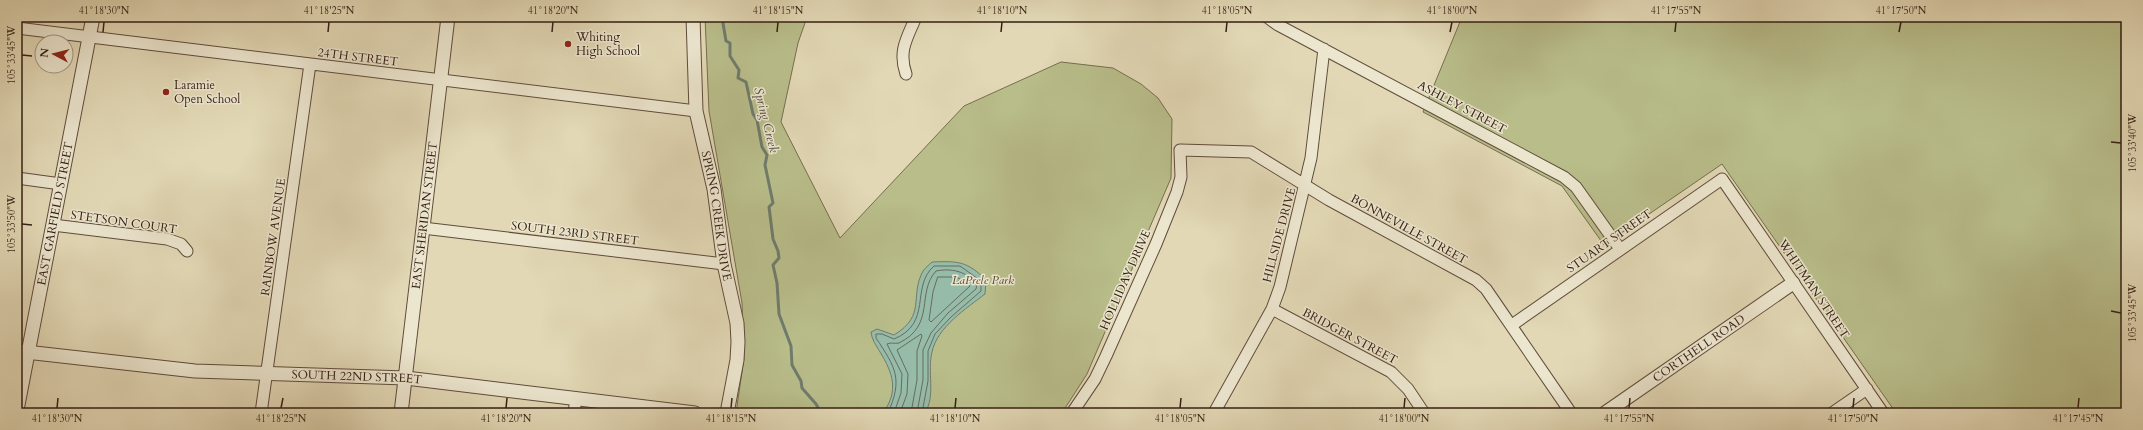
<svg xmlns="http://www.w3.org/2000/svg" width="2143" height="430" viewBox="0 0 2143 430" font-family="Cardo,serif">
<rect width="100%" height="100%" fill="#e2d8b5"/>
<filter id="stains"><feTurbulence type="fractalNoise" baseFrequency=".005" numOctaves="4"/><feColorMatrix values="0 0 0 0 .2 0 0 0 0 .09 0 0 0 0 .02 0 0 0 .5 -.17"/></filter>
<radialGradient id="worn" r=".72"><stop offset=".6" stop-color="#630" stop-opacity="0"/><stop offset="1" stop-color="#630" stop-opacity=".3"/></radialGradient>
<!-- green -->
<path fill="#b8bd8a" stroke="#766e4e" d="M705,17H807L798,43L781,122L840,238L964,106L1061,62L1113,68L1141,84L1158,98L1172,119L1171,178L1087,374L1062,413H736L744,358L742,303L709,111Z
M1462,17H2126V413H1896L1722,164L1604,245L1562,186L1423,112Z"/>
<!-- water -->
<path fill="#96bba8" stroke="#6f7c6c" d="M932,262C958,261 967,261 986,280L985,294C967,308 937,327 932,352C927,372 936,395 925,413H883C899,391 893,373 880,352C876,345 872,340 871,332L877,329L894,335C927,315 909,297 923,271C925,268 929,265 932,262Z"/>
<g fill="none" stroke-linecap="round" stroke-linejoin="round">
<!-- shore -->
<path stroke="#666c5e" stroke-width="1" d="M938,277H957L970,286L931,322L929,320L933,292Z
M888,413C903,379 896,368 876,338V334H882L894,339C933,323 910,287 934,266H960L981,281V291L951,317L935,334L928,351V381L922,413
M894,413L901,393L902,374L887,344C891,342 894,344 899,343C936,325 916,293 936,271C951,268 966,271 977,284L976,289L948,313L931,333L923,350V380L917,413
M900,413L907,394L908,374L897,350L921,334L922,336L917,351V380L911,413"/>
<!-- stream -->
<path stroke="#6f7c6c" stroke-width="3" d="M722,17L726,41L730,43V56L739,70L738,78L746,82L753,114L757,120L762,147L767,155L765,165L773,203L769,207L773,239L778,251L779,258L773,265L777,283L779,314L791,346L792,365L801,381L802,388L816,404L821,413"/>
<defs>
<path id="minor" d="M1267,17L1278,25L1564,177L1576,187L1620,249
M17,28L696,111
M906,74C898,51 907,38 916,17
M17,178L61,184
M53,225L167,239L181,244L187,251
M423,228L724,264
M1272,309L1391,372L1408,389L1424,413
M1512,325L1722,179L1883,413
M261,413L310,64
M574,413L576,398
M1072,413L1095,379L1106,356L1156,244L1177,192L1181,177L1180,150L1251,152L1329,200L1476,280L1486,289L1571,413
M1214,413L1272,309L1280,287L1311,158L1324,49
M1832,413L1867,389"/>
<g id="tertiary">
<path id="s1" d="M693,17L696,111L714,189L724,264L737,323L738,342L737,360L727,413"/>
<path id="s2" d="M17,351L195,371L406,378L695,413"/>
<path id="s3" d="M17,410L93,17"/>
<path id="s4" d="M401,413L448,17"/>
<path id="s5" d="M1605,413L1793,283"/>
</g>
</defs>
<!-- minor casing -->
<use href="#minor" stroke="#604c3c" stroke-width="13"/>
<!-- tertiary casing -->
<use href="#tertiary" stroke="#604c3c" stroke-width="15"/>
<!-- minor -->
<use href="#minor" stroke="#ece6cf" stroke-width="11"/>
<!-- tertiary -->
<use href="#tertiary" stroke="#ece6cf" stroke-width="13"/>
</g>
<!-- ticks -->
<path fill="none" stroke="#351e13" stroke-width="1.5" d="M103,32L104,22M328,32L329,22M552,32L553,22M777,32L778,22M1001,32L1002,22M1226,32L1227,22M1450,32L1452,22M1675,32L1676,22M1899,32L1901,22M22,55L32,56M2111,142L2121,143M22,224L32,225M2111,311L2121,313M57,408L58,398M281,408L283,398M506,408L507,398M731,408L732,398M955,408L956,398M1180,408L1181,398M1404,408L1405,398M1629,408L1630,398M1853,408L1854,398M2078,408L2079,398"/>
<!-- markers -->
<g fill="#8f2418" stroke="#ece6cf" stroke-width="1.5">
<circle cx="568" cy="44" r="4"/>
<circle cx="166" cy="92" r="4"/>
</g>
<g text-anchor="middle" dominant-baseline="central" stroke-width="3" stroke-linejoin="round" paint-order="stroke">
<!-- poi labels -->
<g font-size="12" fill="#351e13" stroke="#ece6cf" text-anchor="start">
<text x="576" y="37">Whiting<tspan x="576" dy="14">High School</tspan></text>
<text x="174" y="85">Laramie<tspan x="174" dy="14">Open School</tspan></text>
</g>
<!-- street labels -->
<g font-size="12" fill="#351e13" stroke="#ece6cf">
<text transform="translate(358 57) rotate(7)">24TH STREET</text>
<text transform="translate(1462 107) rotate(28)">ASHLEY STREET</text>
<text stroke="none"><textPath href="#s3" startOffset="200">EAST GARFIELD STREET</textPath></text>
<text stroke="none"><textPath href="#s4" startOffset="199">EAST SHERIDAN STREET</textPath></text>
<text stroke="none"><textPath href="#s1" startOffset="201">SPRING CREEK DRIVE</textPath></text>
<text transform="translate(124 222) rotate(8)">STETSON COURT</text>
<text transform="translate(1409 229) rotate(29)">BONNEVILLE STREET</text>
<text transform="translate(575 233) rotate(7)">SOUTH 23RD STREET</text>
<text transform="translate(1279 235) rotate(-75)">HILLSIDE DRIVE</text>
<text transform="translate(273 237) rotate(-82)">RAINBOW AVENUE</text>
<text transform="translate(1609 241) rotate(-35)">STUART STREET</text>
<text transform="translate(1125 280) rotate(-66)">HOLLIDAY DRIVE</text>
<text transform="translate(1814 289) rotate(56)">WHITMAN STREET</text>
<text transform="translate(1350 336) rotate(28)">BRIDGER STREET</text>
<text stroke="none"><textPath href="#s5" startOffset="114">CORTHELL ROAD</textPath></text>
<text stroke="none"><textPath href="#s2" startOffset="341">SOUTH 22ND STREET</textPath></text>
</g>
<!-- park labels -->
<g font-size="12" font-style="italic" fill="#564631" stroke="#ece6cf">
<text x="983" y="280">LaPrele Park</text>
</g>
<!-- water labels -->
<g font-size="13" font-style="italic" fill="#524d40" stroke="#ece6cf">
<text transform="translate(766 120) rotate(76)">Spring Creek</text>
</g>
</g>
<!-- margin -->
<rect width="2143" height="430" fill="none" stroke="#e2d8b5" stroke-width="44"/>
<!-- north arrow -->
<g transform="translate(54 54) rotate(277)"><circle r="19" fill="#ece6cf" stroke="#a39684"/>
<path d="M0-3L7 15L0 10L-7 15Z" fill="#8f2418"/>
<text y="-6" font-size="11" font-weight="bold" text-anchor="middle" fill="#351e13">N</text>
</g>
<rect x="22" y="22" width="2099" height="386" fill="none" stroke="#351e13" stroke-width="1.5"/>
<g font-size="10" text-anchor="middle" fill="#351e13">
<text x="104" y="14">41°18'30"N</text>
<text x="329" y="14">41°18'25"N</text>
<text x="553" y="14">41°18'20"N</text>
<text x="778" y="14">41°18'15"N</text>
<text x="1002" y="14">41°18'10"N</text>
<text x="1227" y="14">41°18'05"N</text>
<text x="1452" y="14">41°18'00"N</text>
<text x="1676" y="14">41°17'55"N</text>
<text x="1901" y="14">41°17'50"N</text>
<text transform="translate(11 55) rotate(-90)" y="4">105°33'45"W</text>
<text transform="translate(2132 143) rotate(-90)" y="4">105°33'40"W</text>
<text transform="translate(11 224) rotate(-90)" y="4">105°33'50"W</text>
<text transform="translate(2132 313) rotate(-90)" y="4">105°33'45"W</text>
<text x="57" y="422">41°18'30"N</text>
<text x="281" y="422">41°18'25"N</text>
<text x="506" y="422">41°18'20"N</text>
<text x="731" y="422">41°18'15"N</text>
<text x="955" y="422">41°18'10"N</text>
<text x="1180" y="422">41°18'05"N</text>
<text x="1404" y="422">41°18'00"N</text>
<text x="1629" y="422">41°17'55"N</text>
<text x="1853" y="422">41°17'50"N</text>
<text x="2078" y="422">41°17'45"N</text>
</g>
<rect width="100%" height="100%" filter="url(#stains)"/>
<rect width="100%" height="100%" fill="url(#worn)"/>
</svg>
